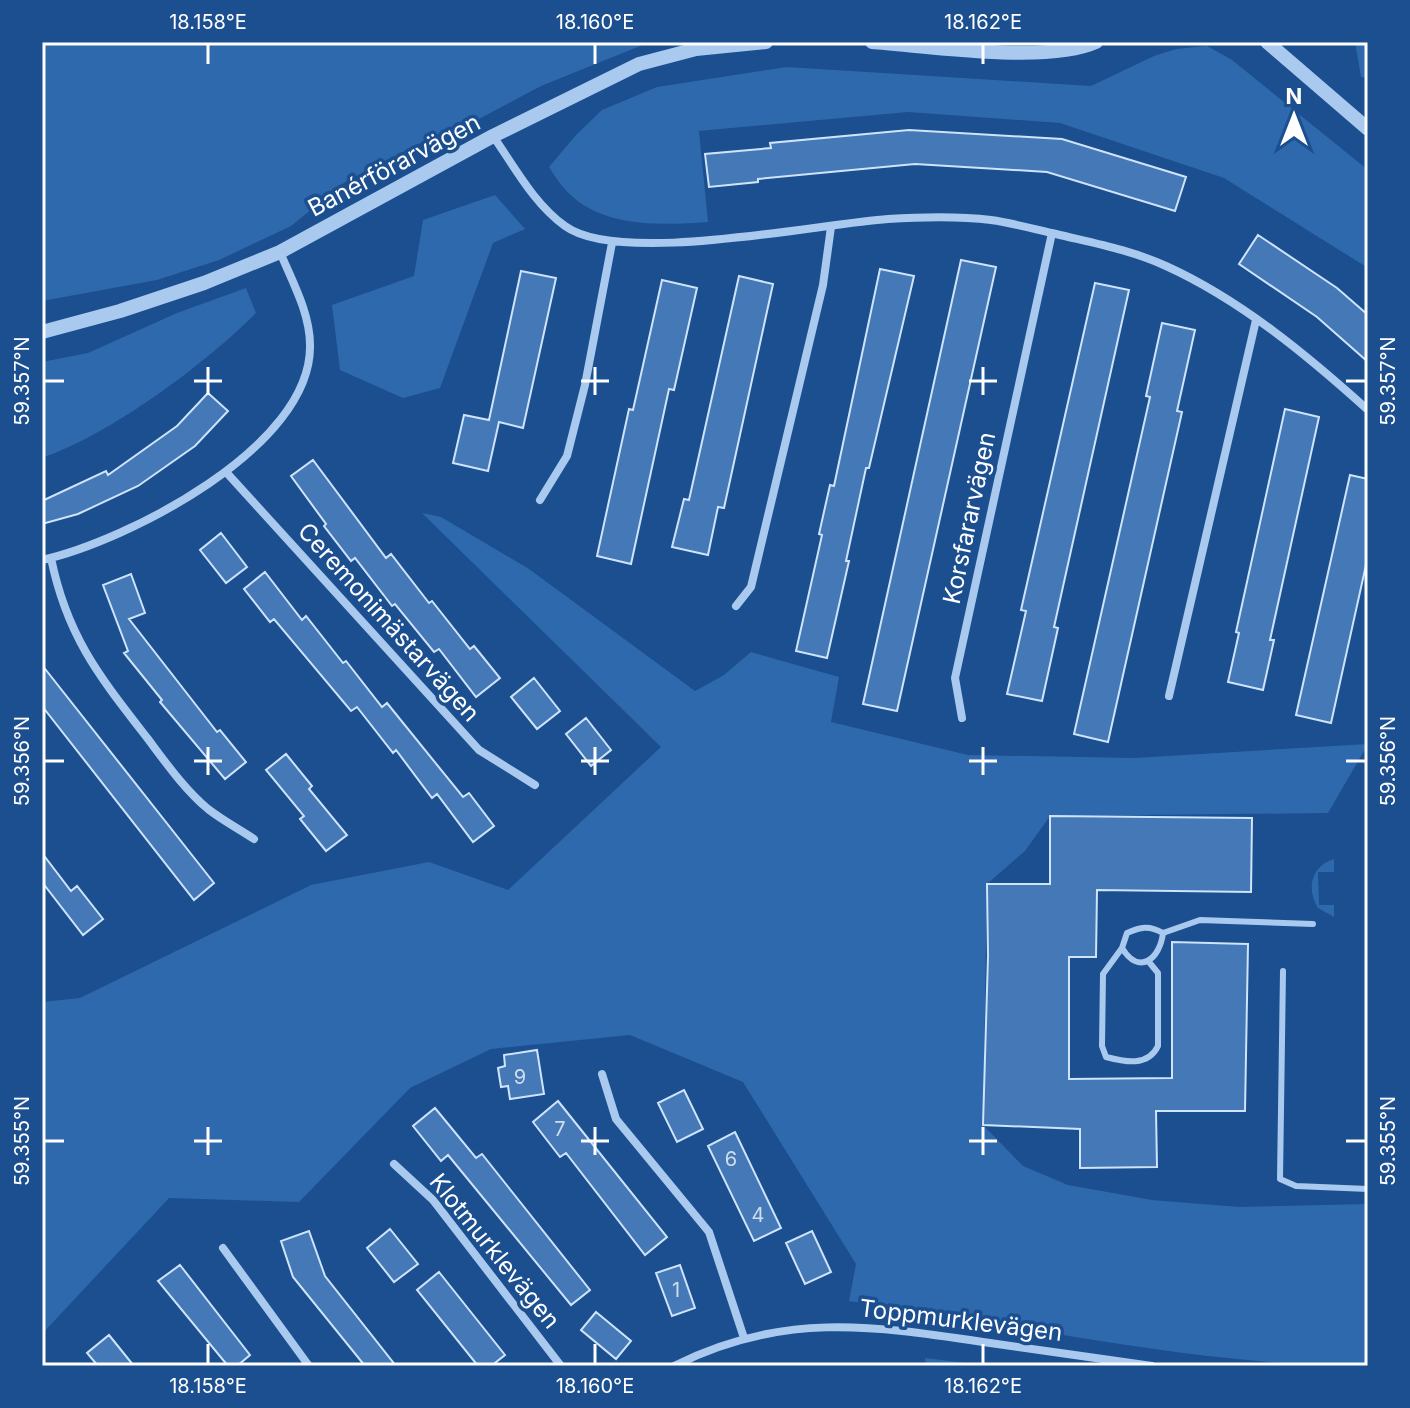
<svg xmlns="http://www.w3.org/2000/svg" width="1410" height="1408" viewBox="0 0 1410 1408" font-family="Inter,sans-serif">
<rect width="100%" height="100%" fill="#1b4f8f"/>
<!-- green -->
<path fill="#2e69ad" d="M42,42H650L541,86L460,129L436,135L345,182L291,226L219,260L157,280L42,301Z
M1355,42H1368V78L1361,77Z
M1207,46L1232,60L1368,170V268L1224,178L1060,123L908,112L699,131L708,222C664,225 608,228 573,197C563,189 556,178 549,167L576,135L602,110L657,87L787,67L1091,86L1154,56L1176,49Z
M495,195L525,229L493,243L440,388L403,398L340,370L332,305L414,276L423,220Z
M246,288L256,313C204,365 111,434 42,458V362L88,353L177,313Z
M422,513L441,517L529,569L695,691L724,675L751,652L839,677L831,722L968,755L1134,758L1368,744L1328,813L1050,816L1025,851L987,884L983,1125L1023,1166L1068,1185L1152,1200L1239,1207L1368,1204V1366C1193,1366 1021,1324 849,1301L856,1264L743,1082L630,1035L491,1049L410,1088L299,1202L169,1198L42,1334V1002L80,998L311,885L429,862L508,890L661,747Z
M1334,859V872H1318L1319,905H1334V917L1318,908C1306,889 1311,866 1334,859Z
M925,1358L991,1366H926Z"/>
<!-- building -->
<path fill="#4478b7" stroke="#cfe3fa" stroke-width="2" d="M909,130L1062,139L1186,177L1175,211L1047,172L915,164L758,179V182L709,187L705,154L771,148L770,143Z
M1258,235L1337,288L1368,315V362L1317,317L1239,264Z
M961,260L996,267L897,711L863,704Z
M880,269L914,276L869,468H866L846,561H849L827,658L796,651L822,535L819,534L830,485L834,486Z
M521,271L556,278L523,428L499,422L488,471L453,463L464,415L489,420Z
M739,276L773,284L724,508L718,507L708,555L672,547L684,499L689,500Z
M662,280L697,288L674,390L669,389L631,564L597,556L629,409L633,410Z
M1095,283L1129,290L1054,627L1058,628L1042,701L1007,694L1026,611L1021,610Z
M1162,323L1195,330L1177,411L1182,412L1108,742L1074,734L1150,397L1146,396Z
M208,393L228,411L195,446L138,486L78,514L42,524V501L106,471L108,475L177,426Z
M1285,409L1319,417L1270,640H1274L1263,690L1228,682L1239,633L1236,632Z
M313,460L386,558L391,554L429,603L432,601L470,649L474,646L500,678L476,697L439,649L434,652L395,604L392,606L355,558L351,561L324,526L326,524L291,476Z
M1350,475L1368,479V556L1331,723L1296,715Z
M221,533L247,567L226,583L200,550Z
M265,572L302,620L306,616L343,663L346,661L382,707L387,703L463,797L469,793L494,826L473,842L437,794L432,798L396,750L393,753L357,707L351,711L274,619L270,622L244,589Z
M131,574L145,613L129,619L217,732L220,730L246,762L225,779L160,702L162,700L124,653L128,651L103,585Z
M42,665L214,883L194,900L42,706Z
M534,678L560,711L537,729L511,697Z
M586,718L611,750L591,766L566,734Z
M286,754L312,786L309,789L347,835L326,851L300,819L304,816L266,770Z
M1050,816L1252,818L1251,892L1097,890L1096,957H1069V1079L1172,1078V942L1248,944L1245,1111H1156L1157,1167L1080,1168V1129L983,1125L988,956L987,884H1050Z
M42,853L71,891L77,886L103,919L83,935L42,882Z
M537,1050L544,1094L510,1099L508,1086L501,1087L498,1068L505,1066L504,1055Z
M684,1090L703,1129L677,1142L658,1103Z
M558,1101L667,1237L645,1255L566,1153L560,1157L533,1122Z
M435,1108L476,1158L482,1154L590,1290L571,1305L448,1155L441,1161L413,1126Z
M735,1132L781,1228L754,1241L708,1146Z
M390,1229L418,1264L394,1282L367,1248Z
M309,1231L325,1276L396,1366H365L293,1277L281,1241Z
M812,1231L831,1272L805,1284L786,1243Z
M180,1265L250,1355L237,1366H228L158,1281Z
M680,1265L695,1308L672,1316L656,1273Z
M439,1272L505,1355L491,1366H478L417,1290Z
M596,1312L631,1341L616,1359L581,1330Z
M109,1335L134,1366H98L87,1353Z"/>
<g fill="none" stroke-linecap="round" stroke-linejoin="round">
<!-- service -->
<path stroke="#a9c9ee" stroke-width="6" d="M1163,933C1160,959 1139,976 1122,948L1127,933C1140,927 1149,925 1163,933L1200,920L1313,924
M1122,948L1103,974L1102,1046L1106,1057C1125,1062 1148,1067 1158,1046V973L1149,962
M1283,971L1280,1179L1296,1186L1368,1189"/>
<!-- minor -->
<path stroke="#a9c9ee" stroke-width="8" d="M493,136C514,166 534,204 565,226C620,266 816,224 888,219C922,217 957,216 991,220C1012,223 1034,229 1056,234C1093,243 1131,250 1166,266C1241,300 1308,356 1368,410
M226,472L479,750L535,785
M540,500L567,456L585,385L612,243
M51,558C67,637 100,677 148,739C166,763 185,790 208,809C222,820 239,829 254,839
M42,560C127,541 312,447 310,345C310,313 292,281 280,252
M736,606L751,587L823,285L831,227
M1169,696L1256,320
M962,718L955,678L1052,233
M602,1074L616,1119L709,1232L744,1338
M394,1164L433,1200L561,1366
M223,1248L309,1366
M674,1366C781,1312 870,1325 983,1342C1039,1350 1096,1358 1152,1366"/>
<!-- tertiary -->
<path stroke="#a9c9ee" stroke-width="14" d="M872,42C928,46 1048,64 1096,42
M1267,42L1368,129
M42,332L120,311L204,283L280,252L493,136L639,64L696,49L766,42"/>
</g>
<!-- ticks -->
<path fill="none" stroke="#fff" stroke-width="3" d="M208,44V64M595,44V64M983,44V64M208,367V395M595,367V395M983,367V395M44,381H64M194,381H222M581,381H609M969,381H997M1346,381H1366M208,747V775M595,747V775M983,747V775M44,761H64M194,761H222M581,761H609M969,761H997M1346,761H1366M208,1127V1155M595,1127V1155M983,1127V1155M44,1141H64M194,1141H222M581,1141H609M969,1141H997M1346,1141H1366M208,1344V1364M595,1344V1364M983,1344V1364"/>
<g text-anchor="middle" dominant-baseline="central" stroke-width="7" stroke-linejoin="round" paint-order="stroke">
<!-- number labels -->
<g font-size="20" fill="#d0dded">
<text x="520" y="1077">9</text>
<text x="560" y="1129">7</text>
<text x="731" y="1159">6</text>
<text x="758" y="1215">4</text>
<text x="676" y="1290">1</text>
</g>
<!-- street labels -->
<g font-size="24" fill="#fff" stroke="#1b4f8f">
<text transform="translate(394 165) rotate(-28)">Banérförarvägen</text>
<text transform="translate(969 518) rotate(-78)">Korsfararvägen</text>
<text transform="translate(389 622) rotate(48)">Ceremonimästarvägen</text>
<text transform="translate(495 1251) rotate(51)">Klotmurklevägen</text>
<text transform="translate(961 1320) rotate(7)">Toppmurklevägen</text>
</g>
</g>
<!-- border -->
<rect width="1410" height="1408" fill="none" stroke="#1b4f8f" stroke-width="88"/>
<!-- north arrow -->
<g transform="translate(1294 116)" stroke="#1b4f8f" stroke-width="6" paint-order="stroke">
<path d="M0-6L14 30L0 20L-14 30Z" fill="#ffffff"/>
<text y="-12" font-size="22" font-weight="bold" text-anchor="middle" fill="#ffffff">N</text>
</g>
<rect x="44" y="44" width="1322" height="1320" fill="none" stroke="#fff" stroke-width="3"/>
<g font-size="20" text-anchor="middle" fill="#fff">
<text x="208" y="29">18.158°E</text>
<text x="595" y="29">18.160°E</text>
<text x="983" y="29">18.162°E</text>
<text transform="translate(22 381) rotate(-90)" y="7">59.357°N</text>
<text transform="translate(1388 381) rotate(-90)" y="7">59.357°N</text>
<text transform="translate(22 761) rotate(-90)" y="7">59.356°N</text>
<text transform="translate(1388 761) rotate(-90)" y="7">59.356°N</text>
<text transform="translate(22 1141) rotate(-90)" y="7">59.355°N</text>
<text transform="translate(1388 1141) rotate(-90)" y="7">59.355°N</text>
<text x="208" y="1393">18.158°E</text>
<text x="595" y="1393">18.160°E</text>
<text x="983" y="1393">18.162°E</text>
</g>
</svg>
